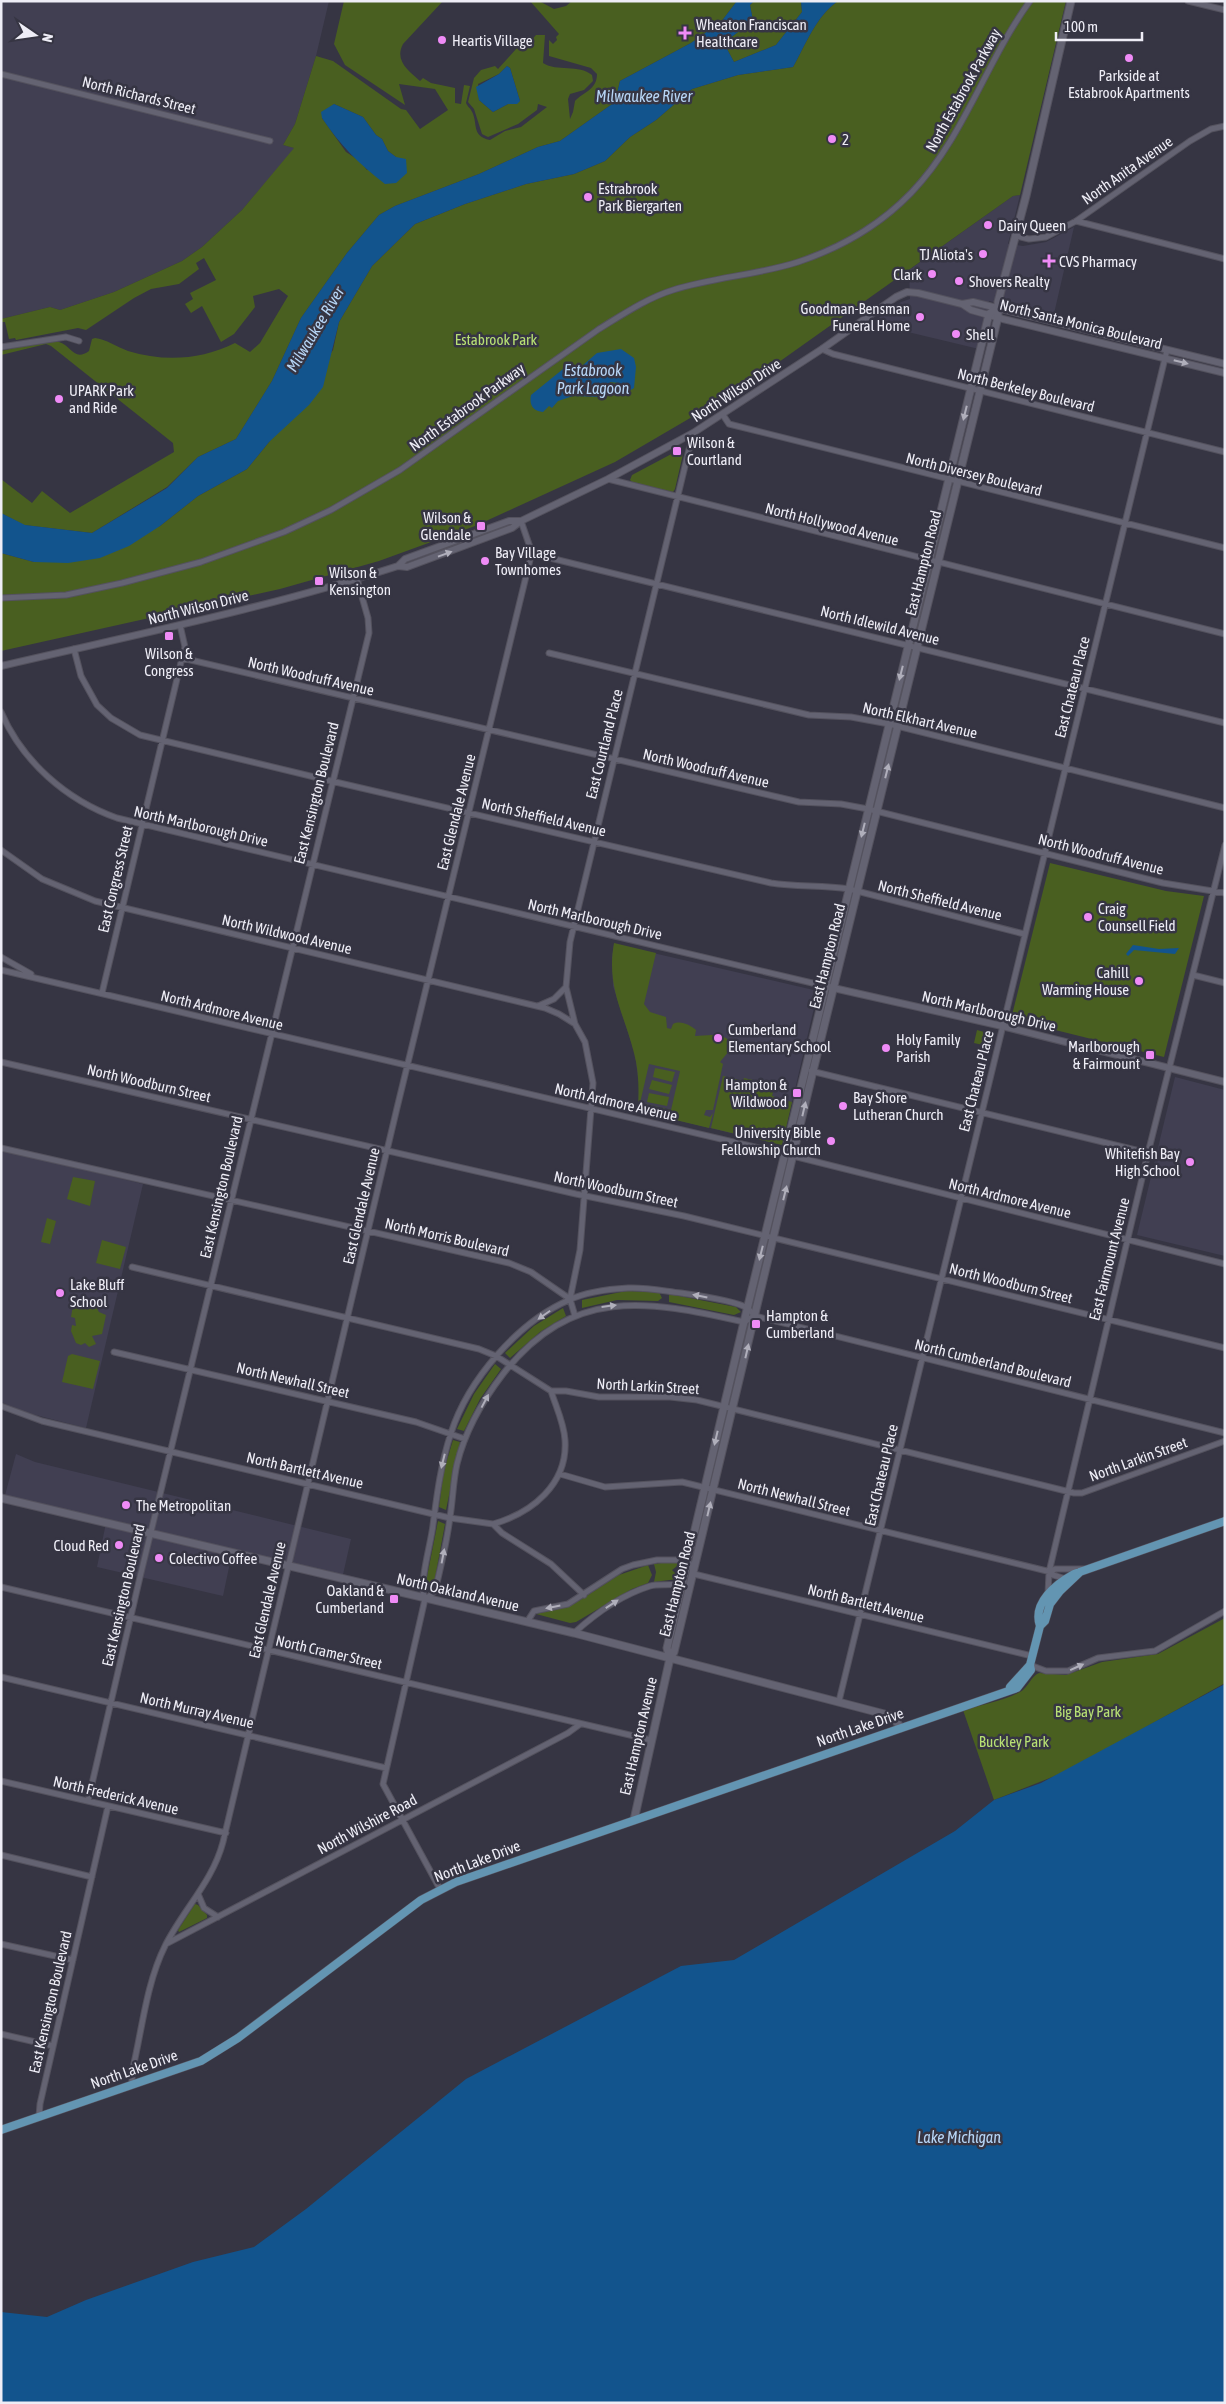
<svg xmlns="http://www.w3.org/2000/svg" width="1226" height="2404" viewBox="0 0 1226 2404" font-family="'Asap Condensed',sans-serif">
<rect width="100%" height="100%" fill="#363543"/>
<!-- built -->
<path fill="#413f52" d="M1,1H329L316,56L295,124L283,145L295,148L242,210L202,247L182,261L114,292L60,310L50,307L1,319Z
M1020,195L1008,244L1023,246L1046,242L1074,227L1053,318L989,301L979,349L887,327L877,319L901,302L910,299L909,270L1013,196Z
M614,944L818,991L782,1145L638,1111L639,1085L635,1054L613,986L612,957Z
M1175,1077L1225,1090V1256L1137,1235Z
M1,1150L143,1184L86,1428L24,1412L1,1402Z
M16,1454L35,1462L351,1539L342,1579L232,1553L223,1596L97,1567L106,1523L4,1499Z"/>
<!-- green -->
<path fill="#495f20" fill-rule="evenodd" d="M344,1H443L403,44C394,61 409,71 420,81L423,78L431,83L455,88V103L461,104L464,85L470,86L466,103C467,106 470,108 471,110C479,122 470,136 490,140L505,131L521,127L547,107L538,104L537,110L518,124L488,137L482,134L474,109L468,102L474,78L481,70L495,66L498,69L525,39L529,43L536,35H545L543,63C557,72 579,64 592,75L593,81L584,90L570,94L568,99L570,119L573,112L575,101C583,92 597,90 597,74L591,68L549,56V40L553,44L557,40L556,37L559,34L530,1H539L554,9L566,6L572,1H737L721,22L691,43L620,81L615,102L560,141L538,147L479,174L395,206L379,215L347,253L301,318L272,381L236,439L198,457L167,487L92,533L24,525L1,513V479L32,503L42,491L70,513L174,452L173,443L51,346L46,344L1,355V351C15,348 47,339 59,342C71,345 74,362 89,351L92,339L95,338C106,339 117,347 128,351C164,362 201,360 235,343L250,352L260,343L288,296L279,289L253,296L255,307L234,334L221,342L202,306L191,313L185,304L193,299L190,293L216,280L204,258L196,263L199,269L179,284L151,289L134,298L86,330L78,328L16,340L15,338L9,339L5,322H1V319L50,307L60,310L114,292L182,261L202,247L242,210L294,148L283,145L295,124L316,56L333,61L401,109L406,110L420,129L448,110L435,89L399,84L405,105L345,65L334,44ZM507,66L510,68L520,101L508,104L493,112L479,100L478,84L499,74ZM334,104L363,117L376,135L382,139L388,151L396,157L367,170L360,161L346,152L322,118Z
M754,1H801L802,12L776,45L734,62L727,49L730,38L753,21L750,5Z
M838,1H1066L1020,195L1013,196L745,386L615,462L475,526L379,561L280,589L1,651V553L34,562L160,526L198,496L247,469L269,442L333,350L339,322L372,266L415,224L465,204L526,184L574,174L605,161L630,137L656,120L692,89L738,75L793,67C806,44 816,16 838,1Z
M679,450L683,451V454L675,489L673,492L632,482L630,480L632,475Z
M1050,863L1166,891L1204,896L1164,1057L1011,1019Z
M614,943L656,953L644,1004L650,1012L666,1017L667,1028L671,1029L673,1024C681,1020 690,1025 696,1030L695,1036C705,1036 719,1032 729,1040V1051L720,1062L723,1064L713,1110H706L704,1115L710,1117L713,1113L709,1128L638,1111C639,1091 639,1071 634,1053C624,1013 606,987 614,943ZM649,1064L680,1071L671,1110L640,1103Z
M977,1030L991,1034L987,1046L974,1043Z
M655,1068L675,1072L672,1082L653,1077Z
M723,1076L743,1081L744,1078L775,1085L772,1096L792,1102L782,1145L711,1128Z
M652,1080L672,1085L669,1094L649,1089Z
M649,1093L669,1097L667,1106L647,1102Z
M73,1177L95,1181L90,1206L67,1199Z
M47,1218L56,1221L50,1244L41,1242Z
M102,1240L126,1247L120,1269L96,1263Z
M626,1291L659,1292L662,1298L658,1301L617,1300L582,1308V1300Z
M669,1294L736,1307L741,1312L734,1315L669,1302Z
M74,1299L94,1303L99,1312L106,1315L102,1334L92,1336L96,1344L89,1347L85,1343L81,1345L76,1343L71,1331L72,1325L76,1326L75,1318L71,1317Z
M563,1308L566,1316L540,1332L510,1358L505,1353L534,1326Z
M72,1354L100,1361L93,1389L62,1382L68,1356Z
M495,1364L501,1369L480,1399L464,1431L457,1429L474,1394Z
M453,1440L460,1442L446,1510L439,1507L444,1470Z
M438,1521L445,1524L433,1589L425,1587Z
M669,1562L681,1563L672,1570L678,1576L677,1579L654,1582L656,1572L654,1564Z
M648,1565L652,1575L648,1583L632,1589L576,1622L570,1623L536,1614L574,1604L619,1575Z
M1225,1618V1683L1065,1772L994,1800L963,1710C981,1705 1003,1701 1020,1692C1028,1688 1031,1676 1039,1673L1066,1675L1102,1662L1158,1654Z
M195,1904L198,1905L207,1915V1918L179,1932L178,1930Z"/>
<!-- water -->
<path fill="#12548d" d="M737,1H754L750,5L753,21L730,38L727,49L734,62L776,45L802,12L801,1H838C816,16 806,44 793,67L738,75L692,89L656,120L630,137L605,161L574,174L526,184L465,204L415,224L372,266L339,322L323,387L309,405L269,442L247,469L198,496L160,526L129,546L100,558L68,563L34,562L1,553V513L25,525L92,533L167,488L198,457L236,439L272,381L301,318L347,253L379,215L395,206L479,174L538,147L560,141L615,102L620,81L691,43L721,22Z
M507,66L510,68L520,101L517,104H508L493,112L479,100L476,87L499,74Z
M334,104L363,117L376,135L382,139L388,151L396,157L406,159L407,173L396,183L385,184C359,164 340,145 322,118L321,112Z
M621,349L634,358L636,367L634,388L629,391L625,390L619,383L610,382L607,393L602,397L573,396L558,401L552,408L549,406L543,412C533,411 529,405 531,395L568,365H583L597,353Z
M1133,945L1159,949L1179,948L1175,954L1134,950L1128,956L1126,954Z
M1225,1684V2403H1V2312L47,2317L86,2300L193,2262L254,2247L306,2209L466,2079L681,1966L734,1960L955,1831L994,1800L1041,1783Z"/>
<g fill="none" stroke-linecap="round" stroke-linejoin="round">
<defs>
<path id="minor" d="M1188,1L1225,10
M1,74L270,141
M1076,221L1225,259
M1016,236L1029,239L1046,237L1076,221L1190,141L1211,129L1225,126
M1,347L66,337L79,341
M822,349L833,354L1225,452
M723,415L729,424L1225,548
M608,479L1225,634
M531,550L546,557L1225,723
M1,598L66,595L122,583L201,562L284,532L331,510L400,470L599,329C622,315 647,298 673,290C714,277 758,275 798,262C840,248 880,225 911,193C964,138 985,63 1030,1
M74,649L81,676L97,705L111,718L140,735L331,781L771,883C797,887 822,885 849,889L1024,934
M549,653L809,715L851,717L889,724L1225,808
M182,658L799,802L841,804L868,809L1163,883L1225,893
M1,712C22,761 66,800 117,818L825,986
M1,850L42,879L95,901L545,1008L559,1014L575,1024
M1,957L31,974
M1,970L785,1154L1225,1264
M1193,975L1225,983
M102,993L182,658L185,647L180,625
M538,1006L554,999L566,987
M1,1062L576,1194L684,1216L1225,1348
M811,1071L1148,1153
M1,1148L509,1263L531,1272L570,1299L575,1316
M132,1267L479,1349L496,1356L551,1391H566L599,1397H670L697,1400L1074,1493H1082L1225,1441
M570,1299L580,1250L593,1083L585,1042L575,1024L566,987L570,942L693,433
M114,1352L416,1422L465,1439
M1,1406L42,1421L450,1518L493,1524L502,1533L551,1564L584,1595
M560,1474L605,1487L682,1482L1051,1572L1053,1575L1066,1579
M493,1524C532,1513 568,1484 565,1440C564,1423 556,1407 551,1391
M1051,1572L1055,1569H1085
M694,1574L1032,1656
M1,1587L651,1740
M1048,1594L1049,1572L1148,1153L1225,845
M426,1599L435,1591C441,1566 447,1542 450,1517C453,1499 453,1481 457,1464C465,1431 483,1400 503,1374C572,1286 647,1300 744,1322L754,1316
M527,1622L534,1611L568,1604L622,1569L633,1565L657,1560H688L694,1573
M574,1633C596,1613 621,1595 650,1586C660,1583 675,1587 684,1582
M1030,1665L1046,1671H1068L1098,1658L1155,1651L1225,1611
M1,1677L386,1768
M839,1701L1167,350
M1,1781L226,1833
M88,1801L140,1577L369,633L368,618L357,579
M1,1855L92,1877
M440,1889L383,1784L425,1599C418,1585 431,1544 433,1525C437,1494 441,1463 451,1433C468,1380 518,1322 569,1300C586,1292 610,1289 628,1288C645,1287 664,1291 681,1293C695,1295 737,1301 747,1308C750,1310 753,1314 755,1316L1225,1433
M198,1894L204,1908L218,1917
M1,1944L73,1960
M166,1944L568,1733L579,1725
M1,2034L53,2046
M132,2084V2072C142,2031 146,1984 165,1946C183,1910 213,1881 223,1842L397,1108L530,560L531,550L521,521
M39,2117L40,2104L108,1806"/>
<path id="tertiary" d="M962,304L973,302L1225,364
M398,566L405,559L509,521H521
M1,666C134,635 268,608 398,566L407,567L512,528L521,521L608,479L693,433L822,349L896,297L907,292L918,293L962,304L971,310L1003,319L1225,373
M829,987L1002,1026L1225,1082"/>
<path id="secondary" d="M1,1498L574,1633L892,1716L901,1728
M670,1658L667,1648L744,1322L989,314L997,308
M634,1820L670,1658L674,1652L813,1071L980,391L998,317V302L1026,196L1071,1"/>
<path id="primary" d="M1040,1626C1032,1603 1056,1584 1074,1574L1225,1521
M1010,1687L1030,1665
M1,2130L201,2061L238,2038L421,1900L456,1882L1017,1688L1031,1670L1030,1665L1040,1626L1045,1621L1050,1604L1060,1591L1080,1572"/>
</defs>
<!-- minor casing -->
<use href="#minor" stroke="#54525e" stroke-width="7"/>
<!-- tertiary casing -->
<use href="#tertiary" stroke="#54525e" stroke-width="8"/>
<!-- secondary casing -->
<use href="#secondary" stroke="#54525e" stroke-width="9"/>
<!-- primary casing -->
<use href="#primary" stroke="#54525e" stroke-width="9"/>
<!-- minor -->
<use href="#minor" stroke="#646372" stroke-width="5"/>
<!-- tertiary -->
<use href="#tertiary" stroke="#646372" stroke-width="6"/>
<!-- secondary -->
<use href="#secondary" stroke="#646372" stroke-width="7"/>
<!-- primary -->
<use href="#primary" stroke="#6395b2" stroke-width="8"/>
</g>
<!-- one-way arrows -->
<defs><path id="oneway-solid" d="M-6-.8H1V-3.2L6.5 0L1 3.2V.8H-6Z" transform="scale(1.25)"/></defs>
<g fill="#b0afbb">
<use href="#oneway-solid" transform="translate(1181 362) rotate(14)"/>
<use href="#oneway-solid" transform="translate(965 413) rotate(104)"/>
<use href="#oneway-solid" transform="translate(445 554) rotate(-20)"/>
<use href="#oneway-solid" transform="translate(901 673) rotate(104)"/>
<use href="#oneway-solid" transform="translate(887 771) rotate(-76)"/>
<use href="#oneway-solid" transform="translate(863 830) rotate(104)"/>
<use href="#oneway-solid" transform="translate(804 1109) rotate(-77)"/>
<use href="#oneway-solid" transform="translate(785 1193) rotate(-76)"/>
<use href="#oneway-solid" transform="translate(761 1253) rotate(104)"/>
<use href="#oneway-solid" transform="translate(700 1296) rotate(-169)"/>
<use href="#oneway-solid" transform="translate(609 1306) rotate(-7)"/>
<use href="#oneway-solid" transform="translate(544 1315) rotate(145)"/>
<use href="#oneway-solid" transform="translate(747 1351) rotate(-77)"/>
<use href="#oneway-solid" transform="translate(485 1401) rotate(-62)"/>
<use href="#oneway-solid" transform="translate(716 1438) rotate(103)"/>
<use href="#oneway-solid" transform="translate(443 1461) rotate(104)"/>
<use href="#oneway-solid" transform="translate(709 1509) rotate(-77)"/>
<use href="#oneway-solid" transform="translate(443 1556) rotate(-79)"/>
<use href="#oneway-solid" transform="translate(612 1604) rotate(-33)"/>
<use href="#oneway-solid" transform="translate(553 1607) rotate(169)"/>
<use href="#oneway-solid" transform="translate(1077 1667) rotate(-24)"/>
</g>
<!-- markers -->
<g fill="#ef8bf6" stroke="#363543" stroke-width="2">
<path d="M682.5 25.5h5v5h5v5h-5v5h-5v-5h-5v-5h5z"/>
<circle cx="442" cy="40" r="5"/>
<circle cx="1129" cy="58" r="5"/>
<circle cx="832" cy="139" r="5"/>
<circle cx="588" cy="197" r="5"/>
<circle cx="988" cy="225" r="5"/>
<circle cx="983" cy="254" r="5"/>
<path d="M1046.5 253.5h5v5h5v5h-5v5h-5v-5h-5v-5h5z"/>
<circle cx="932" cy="274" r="5"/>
<circle cx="959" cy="281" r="5"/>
<circle cx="920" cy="317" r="5"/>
<circle cx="956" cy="334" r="5"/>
<circle cx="59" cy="399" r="5"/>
<rect x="672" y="446" width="10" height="10" rx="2.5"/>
<rect x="476" y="521" width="10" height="10" rx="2.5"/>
<circle cx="485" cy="561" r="5"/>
<rect x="314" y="576" width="10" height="10" rx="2.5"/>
<rect x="164" y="631" width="10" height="10" rx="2.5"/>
<circle cx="1088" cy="917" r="5"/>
<circle cx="1139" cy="981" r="5"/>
<circle cx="718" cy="1038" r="5"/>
<circle cx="886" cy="1048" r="5"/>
<rect x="1145" y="1050" width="10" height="10" rx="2.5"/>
<rect x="792" y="1088" width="10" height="10" rx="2.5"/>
<circle cx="843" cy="1106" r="5"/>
<circle cx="831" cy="1141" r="5"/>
<circle cx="1190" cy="1162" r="5"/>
<circle cx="60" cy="1293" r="5"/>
<rect x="751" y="1319" width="10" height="10" rx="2.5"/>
<circle cx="126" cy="1505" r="5"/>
<circle cx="119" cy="1545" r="5"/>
<circle cx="159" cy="1558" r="5"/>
<rect x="389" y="1594" width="10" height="10" rx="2.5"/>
</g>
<g text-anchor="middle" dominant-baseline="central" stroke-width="5" stroke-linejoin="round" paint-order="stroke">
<!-- poi labels -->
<g font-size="15" fill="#eeedf6" stroke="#363543" text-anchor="start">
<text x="696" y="24">Wheaton Franciscan<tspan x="696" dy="17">Healthcare</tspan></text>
<text x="452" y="40">Heartis Village</text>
<text x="1129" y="75" text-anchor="middle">Parkside at<tspan x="1129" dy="17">Estabrook Apartments</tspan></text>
<text x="842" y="139">2</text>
<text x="598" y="188">Estrabrook<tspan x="598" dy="17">Park Biergarten</tspan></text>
<text x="998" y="225">Dairy Queen</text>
<text x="973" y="254" text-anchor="end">TJ Aliota's</text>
<text x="1059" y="261">CVS Pharmacy</text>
<text x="922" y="274" text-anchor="end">Clark</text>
<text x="969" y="281">Shovers Realty</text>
<text x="910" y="308" text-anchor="end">Goodman-Bensman<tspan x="910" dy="17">Funeral Home</tspan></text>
<text x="966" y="334">Shell</text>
<text x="69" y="390">UPARK Park<tspan x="69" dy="17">and Ride</tspan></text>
<text x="687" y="442">Wilson &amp;<tspan x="687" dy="17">Courtland</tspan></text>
<text x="471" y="517" text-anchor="end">Wilson &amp;<tspan x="471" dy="17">Glendale</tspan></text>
<text x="495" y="552">Bay Village<tspan x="495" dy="17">Townhomes</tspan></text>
<text x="329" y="572">Wilson &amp;<tspan x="329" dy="17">Kensington</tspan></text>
<text x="169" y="653" text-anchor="middle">Wilson &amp;<tspan x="169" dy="17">Congress</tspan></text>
<text x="1098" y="908">Craig<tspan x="1098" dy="17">Counsell Field</tspan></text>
<text x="1129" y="972" text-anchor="end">Cahill<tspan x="1129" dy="17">Warming House</tspan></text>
<text x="728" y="1029">Cumberland<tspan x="728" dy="17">Elementary School</tspan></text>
<text x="896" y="1039">Holy Family<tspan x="896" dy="17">Parish</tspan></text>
<text x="1140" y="1046" text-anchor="end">Marlborough<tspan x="1140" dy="17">&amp; Fairmount</tspan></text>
<text x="787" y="1084" text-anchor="end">Hampton &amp;<tspan x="787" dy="17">Wildwood</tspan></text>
<text x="853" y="1097">Bay Shore<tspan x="853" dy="17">Lutheran Church</tspan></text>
<text x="821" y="1132" text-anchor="end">University Bible<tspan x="821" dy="17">Fellowship Church</tspan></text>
<text x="1180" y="1153" text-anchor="end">Whitefish Bay<tspan x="1180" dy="17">High School</tspan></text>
<text x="70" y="1284">Lake Bluff<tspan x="70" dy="17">School</tspan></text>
<text x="766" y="1315">Hampton &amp;<tspan x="766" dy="17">Cumberland</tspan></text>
<text x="136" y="1505">The Metropolitan</text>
<text x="109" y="1545" text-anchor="end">Cloud Red</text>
<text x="169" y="1558">Colectivo Coffee</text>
<text x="384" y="1590" text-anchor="end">Oakland &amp;<tspan x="384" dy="17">Cumberland</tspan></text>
</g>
<!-- street labels -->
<g font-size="15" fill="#eeedf6" stroke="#363543">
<text transform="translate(963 90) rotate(-61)">North Estabrook Parkway</text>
<text transform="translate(139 95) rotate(14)">North Richards Street</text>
<text transform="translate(1127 170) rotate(-35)">North Anita Avenue</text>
<text transform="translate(1081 324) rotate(14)">North Santa Monica Boulevard</text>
<text transform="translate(736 390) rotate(-33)">North Wilson Drive</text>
<text transform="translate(1026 390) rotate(14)">North Berkeley Boulevard</text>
<text transform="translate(467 407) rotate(-36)">North Estabrook Parkway</text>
<text transform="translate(974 474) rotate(14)">North Diversey Boulevard</text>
<text transform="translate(832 524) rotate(14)">North Hollywood Avenue</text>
<text transform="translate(923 563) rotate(-76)">East Hampton Road</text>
<text transform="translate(198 607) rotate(-14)">North Wilson Drive</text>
<text transform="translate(880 625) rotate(14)">North Idlewild Avenue</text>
<text transform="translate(311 676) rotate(13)">North Woodruff Avenue</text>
<text transform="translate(1072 687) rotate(-76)">East Chateau Place</text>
<text transform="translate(920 720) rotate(13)">North Elkhart Avenue</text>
<text transform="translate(604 744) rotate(-76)">East Courtland Place</text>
<text transform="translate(706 768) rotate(13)">North Woodruff Avenue</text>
<text transform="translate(316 793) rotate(-76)">East Kensington Boulevard</text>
<text transform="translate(456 812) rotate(-76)">East Glendale Avenue</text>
<text transform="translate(544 817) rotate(13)">North Sheffield Avenue</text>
<text transform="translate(201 826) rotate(13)">North Marlborough Drive</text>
<text transform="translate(1101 854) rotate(14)">North Woodruff Avenue</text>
<text transform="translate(115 879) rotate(-77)">East Congress Street</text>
<text transform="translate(940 900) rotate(14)">North Sheffield Avenue</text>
<text transform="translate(595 919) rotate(13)">North Marlborough Drive</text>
<text transform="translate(287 934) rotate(13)">North Wildwood Avenue</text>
<text transform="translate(827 956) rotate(-76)">East Hampton Road</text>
<text transform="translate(222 1010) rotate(14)">North Ardmore Avenue</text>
<text transform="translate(989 1011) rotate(13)">North Marlborough Drive</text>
<text transform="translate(976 1081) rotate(-76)">East Chateau Place</text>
<text transform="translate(149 1083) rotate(13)">North Woodburn Street</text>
<text transform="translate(616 1102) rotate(13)">North Ardmore Avenue</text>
<text transform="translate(221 1187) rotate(-77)">East Kensington Boulevard</text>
<text transform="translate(616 1189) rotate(12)">North Woodburn Street</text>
<text transform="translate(1010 1198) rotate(14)">North Ardmore Avenue</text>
<text transform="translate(361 1206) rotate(-77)">East Glendale Avenue</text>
<text transform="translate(447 1237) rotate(13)">North Morris Boulevard</text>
<text transform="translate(1109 1259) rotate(-76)">East Fairmount Avenue</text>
<text transform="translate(1011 1283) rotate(14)">North Woodburn Street</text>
<text transform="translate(993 1363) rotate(14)">North Cumberland Boulevard</text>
<text transform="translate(293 1380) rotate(13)">North Newhall Street</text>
<text transform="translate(648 1386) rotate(3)">North Larkin Street</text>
<text transform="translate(1138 1459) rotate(-20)">North Larkin Street</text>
<text transform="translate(305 1470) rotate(13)">North Bartlett Avenue</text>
<text transform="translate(881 1475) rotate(-77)">East Chateau Place</text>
<text transform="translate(794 1497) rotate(14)">North Newhall Street</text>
<text transform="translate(677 1584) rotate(-76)">East Hampton Road</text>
<text transform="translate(458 1592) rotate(13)">North Oakland Avenue</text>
<text transform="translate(123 1595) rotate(-77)">East Kensington Boulevard</text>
<text transform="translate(267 1600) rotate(-77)">East Glendale Avenue</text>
<text transform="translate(866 1603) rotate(14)">North Bartlett Avenue</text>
<text transform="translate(329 1652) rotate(13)">North Cramer Street</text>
<text transform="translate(197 1710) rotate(13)">North Murray Avenue</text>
<text transform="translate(860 1727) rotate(-19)">North Lake Drive</text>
<text transform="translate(638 1736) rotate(-77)">East Hampton Avenue</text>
<text transform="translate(116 1795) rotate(13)">North Frederick Avenue</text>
<text transform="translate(367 1824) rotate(-28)">North Wilshire Road</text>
<text transform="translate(477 1861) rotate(-21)">North Lake Drive</text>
<text transform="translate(50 2002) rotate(-77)">East Kensington Boulevard</text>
<text transform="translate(134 2069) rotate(-19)">North Lake Drive</text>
</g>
<!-- park labels -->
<g font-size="15" fill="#b8e174" stroke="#363543">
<text x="496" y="339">Estabrook Park</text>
<text x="1088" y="1711">Big Bay Park</text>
<text x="1014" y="1741">Buckley Park</text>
</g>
<!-- water labels -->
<g font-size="16" font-style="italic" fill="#b7d6f7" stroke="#363543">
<text x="644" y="96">Milwaukee River</text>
<text transform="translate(315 329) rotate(-59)">Milwaukee River</text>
<text x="593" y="370">Estabrook<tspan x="593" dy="18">Park Lagoon</tspan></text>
<text x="959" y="2137">Lake Michigan</text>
</g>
</g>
<!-- border -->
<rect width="1226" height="2404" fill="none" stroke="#eeedf6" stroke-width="5"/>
<!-- north arrow -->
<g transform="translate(35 35) rotate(103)" stroke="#363543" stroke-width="4" paint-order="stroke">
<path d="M0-4L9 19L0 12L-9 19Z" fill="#eeedf6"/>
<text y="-8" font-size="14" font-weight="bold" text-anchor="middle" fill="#eeedf6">N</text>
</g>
<!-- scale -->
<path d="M1056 32v8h86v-8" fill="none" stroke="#eeedf6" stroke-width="2.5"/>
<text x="1064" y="32" font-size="15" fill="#eeedf6" stroke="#363543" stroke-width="4" paint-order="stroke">100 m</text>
</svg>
